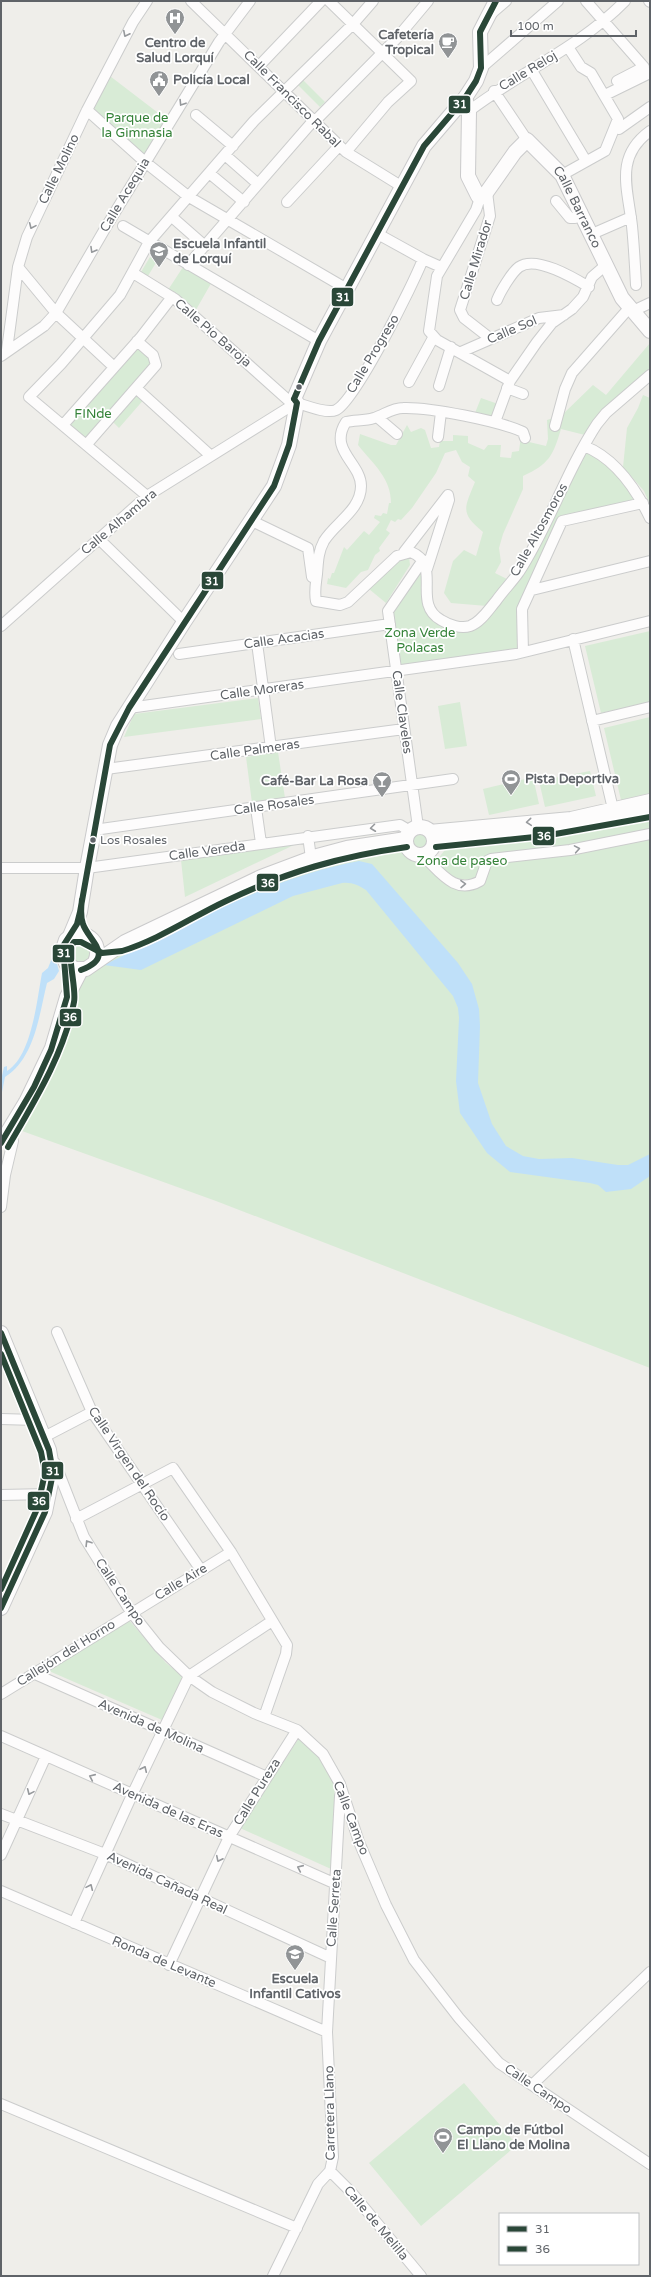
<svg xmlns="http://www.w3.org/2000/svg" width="651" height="2277" viewBox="0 0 651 2277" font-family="'Varela Round',sans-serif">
<rect width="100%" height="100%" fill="#efeeea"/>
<!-- green -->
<path fill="#d8ebd6" d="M106,73L170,122L145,162L87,110Z
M303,80L325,102L320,107L298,85Z
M150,257L157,261L148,276L141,272Z
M185,264L213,280L193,315L166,293Z
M137,341L156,360L136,388L146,397L119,428L110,419L87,444L63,425Z
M650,343V375L589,436L561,429C553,456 549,464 523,476V489L503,534L499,548L501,562L495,573L507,579L487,606L451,603L444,593L453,561L464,550L476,556L483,532C459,513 465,507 475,482L468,476L470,467L462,462L456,450L445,453L436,473L412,508L401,520L398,519L395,522L391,520L386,530L390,533L379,548L380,551L375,555L368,570L361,572L346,588L327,584L328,578L330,579L332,573H334L344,547L347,550L364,531L369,535L380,522L374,518L375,515L381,516L383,513L387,514L389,503H391C391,478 374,465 358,445L360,434L391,445H396L407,425L411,432L421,428L425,430L431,448L439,447L440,441H453V435L468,436V443L484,450L488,445H501L500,457L511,458L512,452L519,451L521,436L529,442L546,446L548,439L547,420L562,415L593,385L606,395Z
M643,395L650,398V505L644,491L623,467L627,428L638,408Z
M481,398L501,405L495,422L475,413Z
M584,446L595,450L643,503L563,520L522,609L523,652L396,672L388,611L423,560L434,614L471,626L519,572Z
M409,557L410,565L386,603L369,589L401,558Z
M650,631V702L601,713L585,646Z
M258,698L261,719L124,737L134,714Z
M460,702L467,746L445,749L438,706Z
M650,717V793L621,800L604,728Z
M278,752L285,798L252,803L246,757Z
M590,771L596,796L545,807L539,781Z
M533,777L539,804L489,815L483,789Z
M650,815V830L557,849L492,855L474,879C458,881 444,877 437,860L448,846L455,844L592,828Z
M408 841a12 12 0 1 1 24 0a12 12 0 1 1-24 0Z
M650,833V1368L216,1201L11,1127L80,970L107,953L325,854L406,844L410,851L418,855L448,881L475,884L487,861Z
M296,844L185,897L181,860Z
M82,935L96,955L76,967L65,946Z
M128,1619L166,1663L183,1676L162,1720L49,1671Z
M299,1738L319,1758L335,1784L331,1869L240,1828Z
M464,2083L517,2145L421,2226L369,2163Z"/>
<!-- water -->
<path fill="#bfe0f9" d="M359,861L372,864L458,963L472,984L479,1009L480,1026L478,1083L492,1124L506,1146L523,1156L539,1159L572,1158L618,1165H628L650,1154V1176L631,1189L606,1192L598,1185L590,1183L510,1172L487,1153L460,1113L456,1081L459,1018L458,1008L453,996L366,890C358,885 352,882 342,883L293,896L141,970L104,965C187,925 268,878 359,861Z
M54,953L59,971L54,979L47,983C39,1015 35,1058 5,1077L1,1097V1080L4,1067L7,1066V1071C32,1056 37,999 42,973L48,968Z"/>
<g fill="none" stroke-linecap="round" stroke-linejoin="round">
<defs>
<path id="street" d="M191,1L346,152L401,186
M329,1L411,81L388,102L346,152
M586,1L644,67L617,81
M649,1L650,2
M492,13L506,1
M259,66L321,1
M481,68L558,1
M531,69L586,161
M494,91L527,140
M605,95L650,73
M87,110L145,162L189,197L347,289
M469,111C520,72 580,47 625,1
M196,115L233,146
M314,122L397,38L428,1
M619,129L650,107
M225,155L258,184
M209,173L244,202
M562,175L605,151L618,119L591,73L581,67L568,47
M487,192L490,216L460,310L464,318L491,339
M480,198L476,210L437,276L429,331L437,340L510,381
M556,201L570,218H575L582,212
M287,202L339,146
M172,217L205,246
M123,226L319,341
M376,233L423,259L441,267
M592,234L631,217
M188,265L313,121
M18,267L56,313L114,367
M133,273L175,299L288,400
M636,285C635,265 634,246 632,226C628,189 614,157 650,131
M497,300C500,292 512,272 519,267C536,255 574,278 589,287
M633,311L650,303
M7,350L18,267L27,237L87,110L133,22L147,1
M461,352L539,318L564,315
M1,356L44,326L56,313L106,227L219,42L250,1
M409,382L433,338
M439,386L451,347
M136,388L211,456
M507,388L523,394
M297,403C307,406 327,414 336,410C355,401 414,283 423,259
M377,417L397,434
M495,422L510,381L537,342L552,323L572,309L583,297L592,277L607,264
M63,425L141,337L172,297
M555,426L565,389L572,373L630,307
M438,437L441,412
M525,438L523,432C500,421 429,407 403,408C392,408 384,415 374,418C365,421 355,420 346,422C328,450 361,463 361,486C361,510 335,523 324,541C318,552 318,562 317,574C316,583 314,591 316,601L340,605L348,602L397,556L411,552C443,565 411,603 441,620C449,625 461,629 470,626C481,622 489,609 496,601C503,591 512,582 519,572C549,526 566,471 597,424L606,413L650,375
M87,444L156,365L153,355L137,341
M584,446C615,458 636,489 650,518
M147,496L29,397L61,364L120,295L149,242L254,121L353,24L373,1
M252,521L308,548L312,577
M98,538L184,622
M404,552L448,495L449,500L427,569
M532,590L650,561
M1,626L147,496L288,408
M573,639L613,809
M257,643L271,748
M523,652L522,609L562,521L643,503
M179,654L390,624
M129,708L516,654L650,621
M592,721L650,707
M106,769L404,729
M256,808L261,843
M418,827L388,611L423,560
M94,830L453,779
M429,830L571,817L650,799
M308,836L311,858
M422,855C439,870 454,896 480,881L487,861L491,859L570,850L650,834
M1,868H87L400,825L410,831
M1,1133L13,1141L5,1175L1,1207
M57,1332L92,1412L201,1570
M1,1419L36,1420
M44,1437L92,1412
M55,1463L84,1537L131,1612L159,1647L189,1676L212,1692L254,1713L297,1730L323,1754L340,1784L359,1842L386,1905L414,1960L459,2018L499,2063L650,2164
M1,1495L49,1494
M76,1519L173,1468L231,1552L287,1645L286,1654L264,1717
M35,1674L267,1777
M1,1694L231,1552
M1,1736L336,1884
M1,1814L105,1854L331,1958
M1,1855L46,1756
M1,1891L327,2032
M74,1923L132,1795L189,1676L272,1621
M169,1965L229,1837L297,1730
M532,2085L650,1972
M1,2104L297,2228
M330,2171L352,2193L421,2276
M273,2276L318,2184L330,2171L333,2157L327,2032L340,1796"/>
<g id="secondary">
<path id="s1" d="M465,98L469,111L468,176L478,196L480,198L484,196L515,152L527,140L562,175L622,298L650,331"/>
<path d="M294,399L319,341L424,146L465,98L476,81L481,68L480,32L496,1"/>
<circle cx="420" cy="841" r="14"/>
<path d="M435,839C508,833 578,826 650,809"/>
<path d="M70,936L80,912L87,868L110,745L118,726L184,622L274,486L289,445L297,403L294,399"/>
<path d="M95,962C104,941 83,926 66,940L62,952L66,963L75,969H86L125,942L261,877L317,856L347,848L406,839"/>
<path d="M26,1102L52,1048L67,997L81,970"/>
<path d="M1,1333L49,1450L53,1473L45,1512L1,1608"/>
</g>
</defs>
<!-- street casing -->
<use href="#street" stroke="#cbcccc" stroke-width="12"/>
<!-- secondary casing -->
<use href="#secondary" stroke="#cacacb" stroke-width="16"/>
<!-- street -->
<use href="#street" stroke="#fdfcfc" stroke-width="10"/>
<!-- secondary -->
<use href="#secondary" stroke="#fdfcfc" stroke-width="14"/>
<defs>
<path id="secondary-bridge" d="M1,1143L26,1102"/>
</defs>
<!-- secondary-bridge casing -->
<use href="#secondary-bridge" stroke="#cacacb" stroke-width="16" stroke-linecap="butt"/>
<!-- secondary-bridge -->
<use href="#secondary-bridge" stroke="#fdfcfc" stroke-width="14"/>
<defs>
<path id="bus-1" d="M294,399L319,341L424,146L465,98L476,81L481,68L480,32L496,1
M81,970C117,957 88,940 83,924C80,916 81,907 82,899
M1,1143L34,1087L51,1050L67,997L63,946L77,924L80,912L110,745L129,708L274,486L289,445L297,403L294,399
M1,1333L49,1450L53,1473L45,1512L1,1608"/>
<path id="bus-2" d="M436,847L544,836L650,817
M8,1147C34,1102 64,1054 74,1002C77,988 65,952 74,942H81L102,953L122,951C158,940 192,917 226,901C286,872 342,856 407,847
M1,1354L41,1452L45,1473L37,1509L1,1589"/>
</defs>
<!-- bus-1 casing -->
<use href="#bus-1" stroke="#fff" stroke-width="9"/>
<!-- bus-2 casing -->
<use href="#bus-2" stroke="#fff" stroke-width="9"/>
<!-- bus-1 -->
<use href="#bus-1" stroke="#2a4738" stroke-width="6"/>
<!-- bus-2 -->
<use href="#bus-2" stroke="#294737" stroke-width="6"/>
</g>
<!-- one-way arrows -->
<defs><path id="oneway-chevron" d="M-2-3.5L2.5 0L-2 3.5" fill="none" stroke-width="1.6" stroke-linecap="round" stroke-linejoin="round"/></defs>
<g stroke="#96999c">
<use href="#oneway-chevron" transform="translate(126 34) rotate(117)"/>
<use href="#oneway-chevron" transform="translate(182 103) rotate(122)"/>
<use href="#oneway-chevron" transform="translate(32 226) rotate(114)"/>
<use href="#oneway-chevron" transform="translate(93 250) rotate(120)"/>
<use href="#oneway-chevron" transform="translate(529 822) rotate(175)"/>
<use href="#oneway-chevron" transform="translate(373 828) rotate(173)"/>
<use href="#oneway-chevron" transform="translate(577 849) rotate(-10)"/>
<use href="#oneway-chevron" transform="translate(463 884) rotate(-1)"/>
<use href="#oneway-chevron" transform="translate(88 1543) rotate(-122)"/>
<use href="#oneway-chevron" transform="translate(144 1769) rotate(-65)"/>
<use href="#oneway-chevron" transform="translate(92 1777) rotate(-156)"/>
<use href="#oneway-chevron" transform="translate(30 1792) rotate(114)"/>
<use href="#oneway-chevron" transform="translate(219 1859) rotate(116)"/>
<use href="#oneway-chevron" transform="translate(300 1868) rotate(-156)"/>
<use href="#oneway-chevron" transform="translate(90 1887) rotate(-66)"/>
</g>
<!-- icons -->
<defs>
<symbol id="hospital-pin" viewBox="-11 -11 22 30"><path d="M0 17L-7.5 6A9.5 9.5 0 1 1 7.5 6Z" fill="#919496" stroke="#fff"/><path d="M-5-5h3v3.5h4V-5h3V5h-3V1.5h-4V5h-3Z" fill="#fff"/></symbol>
<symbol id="cafe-pin" viewBox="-11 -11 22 30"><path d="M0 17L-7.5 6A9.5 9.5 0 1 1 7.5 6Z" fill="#919496" stroke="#fff"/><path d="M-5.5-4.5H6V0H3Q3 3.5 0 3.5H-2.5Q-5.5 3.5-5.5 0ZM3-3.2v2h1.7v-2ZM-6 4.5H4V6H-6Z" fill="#fff"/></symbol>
<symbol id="civic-pin" viewBox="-11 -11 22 30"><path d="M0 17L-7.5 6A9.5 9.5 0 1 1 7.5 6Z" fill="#919496" stroke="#fff"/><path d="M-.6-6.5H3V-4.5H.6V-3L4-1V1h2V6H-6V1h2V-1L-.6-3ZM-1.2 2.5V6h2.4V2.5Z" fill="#fff"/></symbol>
<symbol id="school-pin" viewBox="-11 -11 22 30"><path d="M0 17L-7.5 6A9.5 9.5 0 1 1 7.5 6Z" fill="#919496" stroke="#fff"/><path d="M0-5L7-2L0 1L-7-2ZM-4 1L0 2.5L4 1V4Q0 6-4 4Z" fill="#fff"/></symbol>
<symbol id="stadium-pin" viewBox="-11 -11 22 30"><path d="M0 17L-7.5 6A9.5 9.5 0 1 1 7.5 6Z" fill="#919496" stroke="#fff"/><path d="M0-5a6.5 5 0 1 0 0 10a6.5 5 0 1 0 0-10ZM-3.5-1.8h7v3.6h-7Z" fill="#fff"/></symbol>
<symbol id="bar-pin" viewBox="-11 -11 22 30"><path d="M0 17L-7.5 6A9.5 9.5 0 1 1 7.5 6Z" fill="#919496" stroke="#fff"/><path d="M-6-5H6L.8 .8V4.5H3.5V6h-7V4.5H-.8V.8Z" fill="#fff"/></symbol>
</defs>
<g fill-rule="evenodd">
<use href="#hospital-pin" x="164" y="7" width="22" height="30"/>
<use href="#cafe-pin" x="437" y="31" width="22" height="30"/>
<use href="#civic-pin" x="148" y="69" width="22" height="30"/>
<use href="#school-pin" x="148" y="240" width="22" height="30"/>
<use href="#stadium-pin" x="500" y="768" width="22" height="30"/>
<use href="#bar-pin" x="371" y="770" width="22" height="30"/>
<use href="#school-pin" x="284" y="1943" width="22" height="30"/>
<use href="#stadium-pin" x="432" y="2126" width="22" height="30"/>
</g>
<!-- markers -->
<g fill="#5f6368" stroke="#fff" stroke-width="1.5">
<circle cx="299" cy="387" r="3.5"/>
<circle cx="93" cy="840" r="3.5"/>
</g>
<g text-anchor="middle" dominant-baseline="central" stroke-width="3.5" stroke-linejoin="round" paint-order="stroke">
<!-- bus labels -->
<g font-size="12" fill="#5f6368" stroke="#fff" text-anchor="start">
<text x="100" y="840">Los Rosales</text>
</g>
<!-- poi labels -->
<g font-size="13" font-weight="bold" fill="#5f6368" stroke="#fff" text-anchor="start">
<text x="434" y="35" text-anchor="end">Cafetería<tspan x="434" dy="15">Tropical</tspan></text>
<text x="175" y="43" text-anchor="middle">Centro de<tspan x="175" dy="15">Salud Lorquí</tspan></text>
<text x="173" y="80">Policía Local</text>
<text x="173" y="244">Escuela Infantil<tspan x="173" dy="15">de Lorquí</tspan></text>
<text x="525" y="779">Pista Deportiva</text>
<text x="368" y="781" text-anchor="end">Café-Bar La Rosa</text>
<text x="295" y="1979" text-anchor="middle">Escuela<tspan x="295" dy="15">Infantil Cativos</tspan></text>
<text x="457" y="2130">Campo de Fútbol<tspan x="457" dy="15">El Llano de Molina</tspan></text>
</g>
<!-- street labels -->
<g font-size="13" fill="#5f6368" stroke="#fff">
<text transform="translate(528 71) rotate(-31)">Calle Reloj</text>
<text transform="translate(292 99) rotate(45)">Calle Francisco Rabal</text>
<text transform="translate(59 169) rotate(-64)">Calle Molino</text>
<text transform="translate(125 195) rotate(-59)">Calle Acequia</text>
<text stroke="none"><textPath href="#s1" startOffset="264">Calle Barranco</textPath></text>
<text transform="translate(476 260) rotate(-73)">Calle Mirador</text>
<text transform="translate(512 330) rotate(-23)">Calle Sol</text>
<text transform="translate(213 333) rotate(41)">Calle Pío Baroja</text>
<text transform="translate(373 354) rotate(-59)">Calle Progreso</text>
<text transform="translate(119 522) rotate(-40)">Calle Alhambra</text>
<text transform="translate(539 530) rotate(-61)">Calle Altosmoros</text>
<text transform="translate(284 639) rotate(-8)">Calle Acacias</text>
<text transform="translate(262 690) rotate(-8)">Calle Moreras</text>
<text transform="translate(402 712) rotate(82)">Calle Claveles</text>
<text transform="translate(255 750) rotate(-8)">Calle Palmeras</text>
<text transform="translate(274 805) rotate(-8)">Calle Rosales</text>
<text transform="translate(207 851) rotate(-8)">Calle Vereda</text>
<text transform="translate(129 1464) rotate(56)">Calle Virgen del Rocío</text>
<text transform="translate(181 1582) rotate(-31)">Calle Aire</text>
<text transform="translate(120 1592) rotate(56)">Calle Campo</text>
<text transform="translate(66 1653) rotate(-32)">Callejón del Horno</text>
<text transform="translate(151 1726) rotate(24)">Avenida de Molina</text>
<text transform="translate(257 1792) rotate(-58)">Calle Pureza</text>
<text transform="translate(168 1810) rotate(24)">Avenida de las Eras</text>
<text transform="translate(351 1818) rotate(69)">Calle Campo</text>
<text transform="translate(167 1883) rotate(25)">Avenida Cañada Real</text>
<text transform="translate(334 1908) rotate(-86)">Calle Serreta</text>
<text transform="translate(164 1962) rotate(23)">Ronda de Levante</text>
<text transform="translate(538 2089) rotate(34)">Calle Campo</text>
<text transform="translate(330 2113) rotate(-91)">Carretera Llano</text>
<text transform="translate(376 2223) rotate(50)">Calle de Melilla</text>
</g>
<!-- park labels -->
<g font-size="13" fill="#348238" stroke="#fff">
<text x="137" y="118">Parque de<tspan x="137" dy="15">la Gimnasia</tspan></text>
<text x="93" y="414">FINde</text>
<text x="420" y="633">Zona Verde<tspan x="420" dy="15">Polacas</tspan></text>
<text x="462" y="861">Zona de paseo</text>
</g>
</g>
<g stroke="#fff" stroke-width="1.5">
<rect x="448" y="95" width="23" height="19" rx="4" fill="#2a4738"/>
<rect x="331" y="287" width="23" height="20" rx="4" fill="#2a4738"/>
<rect x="201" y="571" width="23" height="19" rx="4" fill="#2a4738"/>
<rect x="532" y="826" width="23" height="20" rx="4" fill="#294737"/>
<rect x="256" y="873" width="23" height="19" rx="4" fill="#294737"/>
<rect x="52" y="944" width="23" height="19" rx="4" fill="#2a4738"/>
<rect x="59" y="1008" width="23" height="19" rx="4" fill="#294737"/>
<rect x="41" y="1461" width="23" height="19" rx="4" fill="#2a4738"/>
<rect x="27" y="1491" width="23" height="20" rx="4" fill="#294737"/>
</g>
<g font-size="11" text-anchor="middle" font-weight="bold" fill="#fff">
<text x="460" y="108">31</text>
<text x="343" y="301">31</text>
<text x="212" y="585">31</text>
<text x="544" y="840">36</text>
<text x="268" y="887">36</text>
<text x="64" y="957">31</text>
<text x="70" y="1021">36</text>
<text x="53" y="1475">31</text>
<text x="39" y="1505">36</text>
</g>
<!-- border -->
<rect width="651" height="2277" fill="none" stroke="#5f6368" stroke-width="4"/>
<!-- legend -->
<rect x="499" y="2213" width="140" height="52" fill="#ffffff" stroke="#bfc1c3"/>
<rect x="507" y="2226" width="20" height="6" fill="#2a4738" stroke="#bfc1c3"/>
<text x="535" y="2233" font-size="12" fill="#5f6368">31</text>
<rect x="507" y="2246" width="20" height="6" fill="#294737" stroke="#bfc1c3"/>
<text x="535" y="2253" font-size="12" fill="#5f6368">36</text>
<!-- scale -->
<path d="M511 30v6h125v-6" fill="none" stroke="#5f6368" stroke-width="2"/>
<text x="517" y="30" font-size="12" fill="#5f6368" stroke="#ffffff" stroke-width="3" paint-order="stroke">100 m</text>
</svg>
